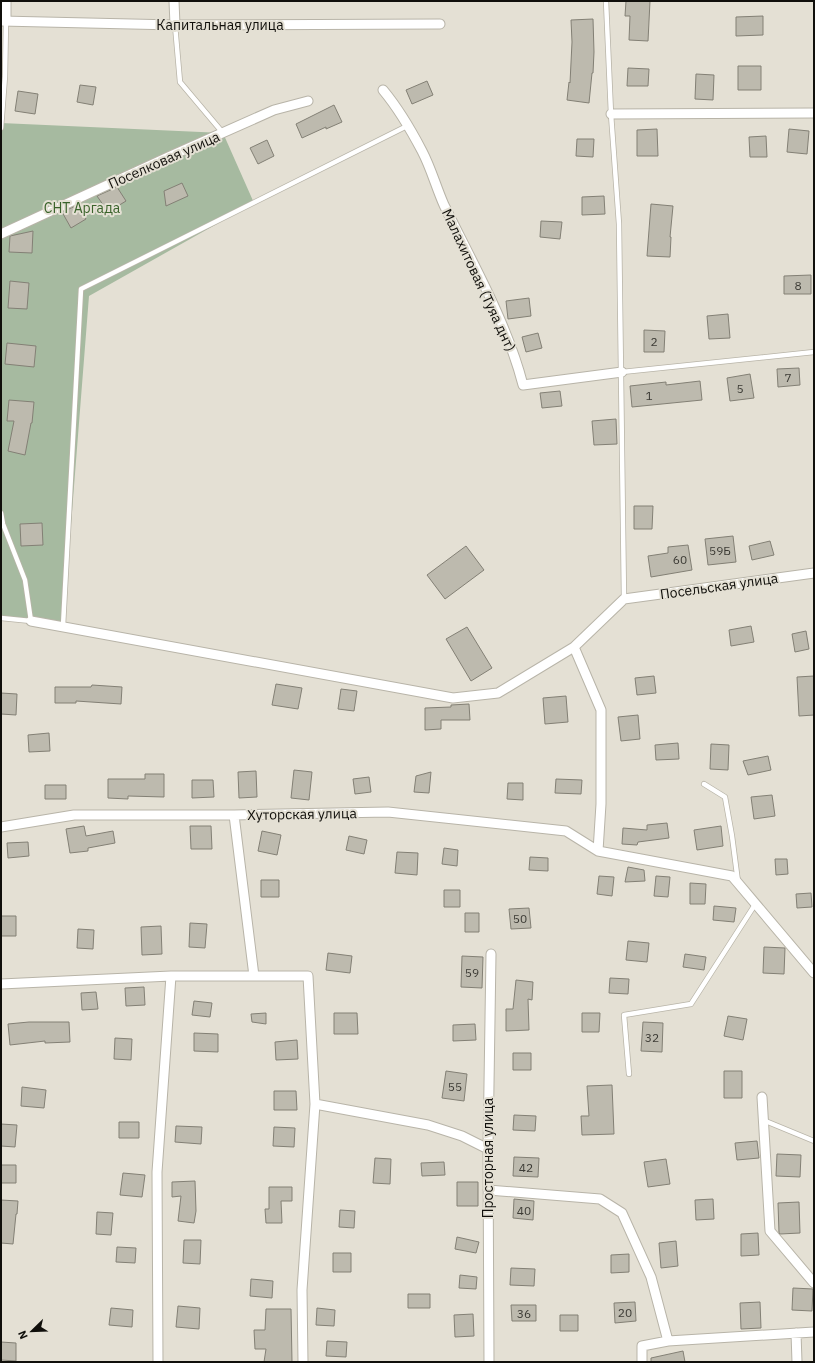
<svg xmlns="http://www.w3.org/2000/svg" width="815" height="1363" viewBox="0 0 815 1363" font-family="'IBM Plex Sans',sans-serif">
<rect width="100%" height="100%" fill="#e4e0d4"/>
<!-- garden -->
<path fill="#a6baa0" d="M1,123L223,133L254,203L89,296L63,626L1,618Z"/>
<!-- building -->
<path fill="#bdbaae" stroke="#838075" d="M626,1H650L648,41L629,40L630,16H625Z
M763,16V35L736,36V17Z
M593,19L594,52L593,73H592L589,103L567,100L569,82L570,83L572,42L571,20Z
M738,66H761V90H738Z
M628,68L649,69L648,86H627Z
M696,74L714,75L713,100L695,99Z
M427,81L433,95L412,104L406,90Z
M80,85L96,87L93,105L77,102Z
M18,91L38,94L35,114L15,111Z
M334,105L342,122L326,129V127L302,138L296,124Z
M657,129L658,156H637V130Z
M789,129L809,131L807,154L787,152Z
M766,136L767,157H750L749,137Z
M577,139H594L593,157L576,156Z
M267,140L274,156L258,164L250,148Z
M182,183L188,196L166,206L164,191Z
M117,187L126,201L108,212L97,196Z
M604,196L605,214L582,215V197Z
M651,204L673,206L670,237H671L670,257L647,256Z
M78,205L86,219L71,228L62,212Z
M541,221L562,222L560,239L540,237Z
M33,231L32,253L9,252L10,236Z
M811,275V294H784V276Z
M10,281L29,283L27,309L8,308Z
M529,298L531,316L508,319L506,301Z
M728,314L730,338L709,339L707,316Z
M644,330L665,331L664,352H644Z
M538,333L542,348L526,352L522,337Z
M7,343L36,346L34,367L5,364Z
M799,368L800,385L778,387L777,369Z
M750,374L754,398L730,401L727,378Z
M700,381L702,400L632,407L630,386L666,382V385Z
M560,391L562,406L542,408L540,393Z
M9,400L34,402L32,423H31L25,455L8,451L14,421H7Z
M616,419L617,444L594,445L592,421Z
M634,506H653L652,529H634Z
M42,523L43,545L21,546L20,524Z
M733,536L736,562L708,565L705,539Z
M770,541L774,555L752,560L749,546Z
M688,545L692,570L651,577L648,556L668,553V547Z
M466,546L484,570L445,599L427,575Z
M751,626L754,642L731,646L729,630Z
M467,627L492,668L471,681L446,639Z
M806,631L809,649L795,652L792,634Z
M654,676L656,693L637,695L635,678Z
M814,676V715L799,716L797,677Z
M276,684L302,688L298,709L272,705Z
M92,685L122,687L121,704L76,701V703H55V687H91Z
M341,689L357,691L354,711L338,709Z
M1,693L17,694L16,715L1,714Z
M566,696L568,722L545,724L543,698Z
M469,704L470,720H441V729L425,730V708L451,707V705Z
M638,715L640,739L621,741L618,717Z
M49,733L50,751L29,752L28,735Z
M678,743L679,759L656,760L655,745Z
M711,744L729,745L728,770L710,769Z
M768,756L771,770L748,775L743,761Z
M294,770L312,772L309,800L291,798Z
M256,771L257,797L239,798L238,772Z
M431,772L429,793L414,792L416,776Z
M145,774H164V797L128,796V799L108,798V779H145Z
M369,777L371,792L355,794L353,779Z
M556,779L582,780L581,794L555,793Z
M192,780H213L214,797L192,798Z
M508,783H523V800L507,799Z
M45,785H66V799H45Z
M772,795L775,816L754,819L751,797Z
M667,823L669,838L638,842L637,845L622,844L623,828L647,830V825Z
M84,826L86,836L113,831L115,843L88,848V851L70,853L66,829Z
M190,826H211L212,849H191Z
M721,826L723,846L697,850L694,830Z
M262,831L281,835L277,855L258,851Z
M349,836L367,840L364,854L346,850Z
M28,842L29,856L8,858L7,843Z
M444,848L458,850L457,866L442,864Z
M397,852L418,853L417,875L395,873Z
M530,857L548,858V871L529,870Z
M775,859H787L788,874L776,875Z
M628,867L644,870L645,881L625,882Z
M599,876L614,877L612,896L597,894Z
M656,876L670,877L668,897L654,896Z
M261,880H279V897H261Z
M690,883L706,884L705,904H690Z
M444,890H460V907H444Z
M811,893L812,907L797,908L796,894Z
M714,906L736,908L734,922L713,920Z
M529,908L531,928L511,929L509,909Z
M465,913H479V932H465Z
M1,916H16V936H1Z
M190,923L207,924L205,948L189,947Z
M161,926L162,954L142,955L141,927Z
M78,929L94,930L93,949L77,948Z
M628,941L649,943L647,962L626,960Z
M764,947L785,948L784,974L763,973Z
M328,953L352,956L350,973L326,970Z
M685,954L706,957L704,970L683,967Z
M462,956L483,957L482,988L461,987Z
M610,978L629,979L628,994L609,993Z
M516,980L533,982L532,1000L528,999L529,1030L506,1031V1009H513Z
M144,987L145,1005L126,1006L125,988Z
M96,992L98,1009L82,1010L81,993Z
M194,1001L212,1003L210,1017L192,1015Z
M266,1013V1024L252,1022L251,1014Z
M334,1013H357L358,1034H334Z
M582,1013H600L599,1032H582Z
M728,1016L747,1019L743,1040L724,1036Z
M29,1022H69L70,1042L45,1043V1041L10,1045L8,1024Z
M643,1022L663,1023L662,1052L641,1051Z
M475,1024L476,1040L453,1041V1025Z
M194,1033L218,1034V1052L194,1051Z
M115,1038L132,1039L131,1060L114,1059Z
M297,1040L298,1059L276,1060L275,1042Z
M513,1053H531V1070H513Z
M446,1071L467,1074L464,1101L442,1098Z
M724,1071H742V1098H724Z
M612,1085L614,1134L582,1135L581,1116H589L587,1086Z
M22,1087L46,1090L44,1108L21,1106Z
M274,1091H296L297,1110H274Z
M514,1115L536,1116L535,1131L513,1130Z
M119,1122H139V1138H119Z
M1,1124L17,1125L15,1147L1,1146Z
M176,1126L202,1127L201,1144L175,1142Z
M274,1127L295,1128L294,1147L273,1146Z
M757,1141L759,1158L737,1160L735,1143Z
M777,1154L801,1155L800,1177L776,1176Z
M514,1157L539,1158L538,1177L513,1176Z
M375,1158L391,1159L390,1184L373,1183Z
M666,1159L670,1184L648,1187L644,1162Z
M444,1162L445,1175L422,1176L421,1163Z
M1,1165H16V1183H1Z
M123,1173L145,1175L142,1197L120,1195Z
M195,1181L196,1211L194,1223L178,1221L181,1196L172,1197V1182Z
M457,1182H478V1206H457Z
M269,1187H292V1201H281L282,1223H266L265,1209H269Z
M514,1199L534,1201L533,1220L513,1218Z
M713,1199L714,1219L696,1220L695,1200Z
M1,1200L18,1201L17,1214H16L13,1244L1,1243Z
M799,1202L800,1233L780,1234L779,1233L778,1203Z
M340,1210L355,1211L354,1228L339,1227Z
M97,1212L113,1213L111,1235L96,1234Z
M758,1233L759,1255L741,1256V1234Z
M457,1237L479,1242L476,1253L455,1249Z
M184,1240H201L200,1264L183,1263Z
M676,1241L678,1266L661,1268L659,1243Z
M117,1247L136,1248L135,1263L116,1262Z
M333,1253H351V1272H333Z
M629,1254V1272L611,1273V1255Z
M511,1268L535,1269L534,1286L510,1285Z
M460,1275L477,1277L476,1289L459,1288Z
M251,1279L273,1281L272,1298L250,1296Z
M793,1288L813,1289L812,1311L792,1310Z
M408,1294H430V1308H408Z
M635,1302L636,1321L615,1323L614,1303Z
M760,1302L761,1328L741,1329L740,1303Z
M511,1305H536V1321H512Z
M178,1306L200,1308L199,1329L176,1327Z
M111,1308L133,1310L132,1327L109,1325Z
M317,1308L335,1310L334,1326L316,1325Z
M266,1309H291L292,1362H264L266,1349H255L254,1330H265Z
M473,1314L474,1336L455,1337L454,1315Z
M560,1315H578V1331H560Z
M327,1341L347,1342L346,1357L326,1356Z
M1,1342L16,1343V1361L1,1360Z
M683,1351L685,1362H651V1358Z"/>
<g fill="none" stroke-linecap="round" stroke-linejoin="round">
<defs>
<path id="lane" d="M606,1L611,114L619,224L624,599
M175,25L180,82L223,133
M1,128L5,76L6,21
M622,372L814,352
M1,513L3,524L25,580L31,621L1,618
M63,626L81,289L407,126
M704,784L725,797L732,836L738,882
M629,1074L624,1015L691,1004L756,903
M763,1120L814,1141"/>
<path id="street" d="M6,1V21
M174,1L175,25
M1,21L175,25L440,24
M383,90C398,108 411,130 422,151C431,168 436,187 444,205C472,262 507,323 523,385L622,372
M611,114L814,113
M1,234L168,157L274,110L308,101
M31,621L453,698L498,693L574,647L624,599L814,573
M574,647L601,710V804L598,851
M234,815L254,976
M1,827L74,815H234L388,812L566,831L598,851L732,876L814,973
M1,984L171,976H308L315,1104L302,1290L303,1362
M762,1097L770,1231L814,1283
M315,1104L428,1125L462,1136L488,1149
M488,1190L600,1199L622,1213L651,1277L668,1341L814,1332
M796,1333L797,1362
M158,1362L157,1172L171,976
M489,1362L488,1149L491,954
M642,1362V1346L668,1341"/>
</defs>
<!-- lane casing -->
<use href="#lane" stroke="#b8b4a8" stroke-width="6"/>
<!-- street casing -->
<use href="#street" stroke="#b8b4a8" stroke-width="11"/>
<!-- lane -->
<use href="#lane" stroke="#fff" stroke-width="4.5"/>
<!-- street -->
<use href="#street" stroke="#fff" stroke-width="9"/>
</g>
<g text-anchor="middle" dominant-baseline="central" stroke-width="4" stroke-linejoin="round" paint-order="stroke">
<!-- number labels -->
<g font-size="12" fill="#3b3a34">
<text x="798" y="285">8</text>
<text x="654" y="341">2</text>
<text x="788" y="377">7</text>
<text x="740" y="388">5</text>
<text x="649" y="395">1</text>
<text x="720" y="550">59Б</text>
<text x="680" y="559">60</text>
<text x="520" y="918">50</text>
<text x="472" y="972">59</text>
<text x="652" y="1037">32</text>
<text x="455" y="1086">55</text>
<text x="526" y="1167">42</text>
<text x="524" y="1210">40</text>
<text x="625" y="1312">20</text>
<text x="524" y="1313">36</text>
</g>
<!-- street labels -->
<g font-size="14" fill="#100f0b" stroke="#e4e0d4">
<text x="220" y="25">Капитальная улица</text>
<text transform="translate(164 160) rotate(-24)">Поселковая улица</text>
<text transform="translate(479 280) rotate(65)">Малахитовая (Туяа днт)</text>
<text transform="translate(719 586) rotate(-8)">Посельская улица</text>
<text transform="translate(302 814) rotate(-1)">Хуторская улица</text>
<text transform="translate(488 1158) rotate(-90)">Просторная улица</text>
</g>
<!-- park labels -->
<g font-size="14" fill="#3a632b" stroke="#e4e0d4">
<text x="82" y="208">СНТ Аргада</text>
</g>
</g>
<!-- border -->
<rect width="815" height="1363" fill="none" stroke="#100f0b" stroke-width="4"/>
<!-- north arrow -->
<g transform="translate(32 1331) rotate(247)" stroke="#e4e0d4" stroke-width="3" paint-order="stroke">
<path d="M0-3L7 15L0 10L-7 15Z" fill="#100f0b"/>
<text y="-6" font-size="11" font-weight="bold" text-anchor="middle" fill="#100f0b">N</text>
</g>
</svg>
